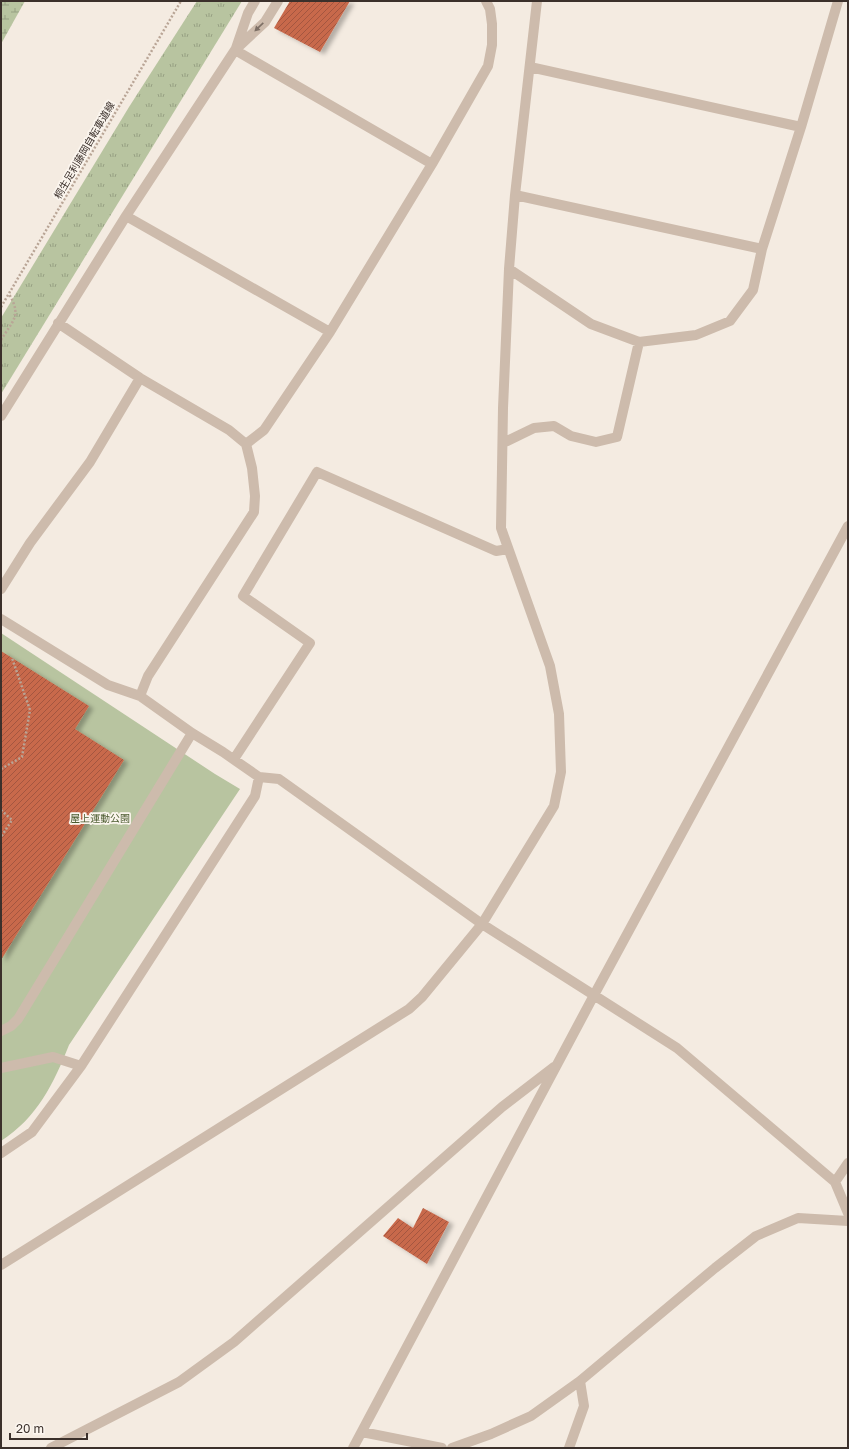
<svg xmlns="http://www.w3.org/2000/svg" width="849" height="1449" viewBox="0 0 849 1449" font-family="'Golos Text','Noto Sans JP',sans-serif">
<defs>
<pattern id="grass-tufts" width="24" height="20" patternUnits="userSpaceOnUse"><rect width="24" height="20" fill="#b8c4a0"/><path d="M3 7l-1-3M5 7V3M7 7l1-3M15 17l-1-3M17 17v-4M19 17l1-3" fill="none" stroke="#97a083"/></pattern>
<pattern id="wetland-marsh" width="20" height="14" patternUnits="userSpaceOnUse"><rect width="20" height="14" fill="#b8c4a0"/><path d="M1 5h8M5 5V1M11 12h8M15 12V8" fill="none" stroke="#97a083"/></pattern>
<pattern id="building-hatch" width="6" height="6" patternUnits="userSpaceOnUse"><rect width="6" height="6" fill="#c8694b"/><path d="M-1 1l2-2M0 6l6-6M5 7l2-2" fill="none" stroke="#a4573f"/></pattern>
<filter id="shadow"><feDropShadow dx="4.5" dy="2.5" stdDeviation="2" flood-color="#0004"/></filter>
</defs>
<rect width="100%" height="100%" fill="#f4ebe1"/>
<!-- grass -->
<path fill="url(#grass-tufts)" d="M197,1H242L1,394V318L129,107Z"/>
<!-- wetland -->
<path fill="url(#wetland-marsh)" d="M1,1H25L1,44Z"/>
<!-- green -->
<path fill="#b8c4a0" d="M1,633L215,774L240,789L69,1045C54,1083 37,1118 1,1141Z"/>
<!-- building -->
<path fill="url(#building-hatch)" filter="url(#shadow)" d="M290,1H350L320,52L274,28Z
M1,651L89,706L75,729L124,760L1,960Z
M423,1208L449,1222L427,1264L383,1236L398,1218L413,1228Z"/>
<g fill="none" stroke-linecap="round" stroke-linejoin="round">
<!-- path -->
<path stroke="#b9a596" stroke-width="2.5" stroke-dasharray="2 2" stroke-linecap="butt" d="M1,307L181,1
M1,340C13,320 22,316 9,294
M1,769L22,757L30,710L12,658
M1,810L12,820L1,837"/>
<!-- minor -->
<path stroke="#cdbbac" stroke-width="10" d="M236,48L248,13L255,1
M235,50L432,164
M530,67L801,127
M515,195L762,249
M126,216L330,332
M509,269L591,324L639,342L696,335L730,321L753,290L762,249L801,127L838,1
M58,323L140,378L229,430L246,444L252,468L255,496L254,512L148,676L140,696
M1,416L126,216L235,50L265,22L278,1
M503,443L534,428L554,426L571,436L596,442L617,437L639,342
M246,444L264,430L330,332L432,164L488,66L492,45V24L490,9L486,1
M1,589L30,543L90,462L140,378
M1,619L108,685L140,696L192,733L223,752L259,777L279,779L482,924L677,1048L835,1182L848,1213
M234,759L310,643L243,596L317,472L496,551L508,549
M1,1031L11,1026L18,1019L192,733
M1,1068L53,1057L81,1066
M1,1153L32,1132L81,1066L255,796L259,777
M835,1182L848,1163
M1,1265L409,1009L422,997L482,924L554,806L561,772L559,714L550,666L501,528L503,408L509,269L515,195L537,1
M362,1432L442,1448
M51,1448L179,1382L234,1342L502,1107L554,1067
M353,1448L593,997L848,526
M452,1448L491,1434L531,1416L580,1381L715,1268L756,1236L798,1218L848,1221
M569,1448L584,1406L580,1381"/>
</g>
<!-- one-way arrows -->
<defs><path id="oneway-solid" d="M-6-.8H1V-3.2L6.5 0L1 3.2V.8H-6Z"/></defs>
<use fill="#7d6f65" href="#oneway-solid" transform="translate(259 27) rotate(136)"/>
<g text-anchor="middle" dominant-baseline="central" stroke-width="3.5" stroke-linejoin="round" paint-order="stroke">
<!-- street labels -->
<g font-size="10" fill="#3b302b" stroke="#fbf5ee">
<text transform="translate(84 150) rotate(-60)">桐生足利藤岡自転車道線</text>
</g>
<!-- park labels -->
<g font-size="10" fill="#4a5a2e" stroke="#fbf5ee">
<text x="100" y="818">屋上運動公園</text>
</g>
</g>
<!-- border -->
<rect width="849" height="1449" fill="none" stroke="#3b302b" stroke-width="4"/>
<!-- scale -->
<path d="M10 1433v6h77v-6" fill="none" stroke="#3b302b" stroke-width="2"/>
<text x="16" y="1433" font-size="12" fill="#3b302b" stroke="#fbf5ee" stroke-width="3" paint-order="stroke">20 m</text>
</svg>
